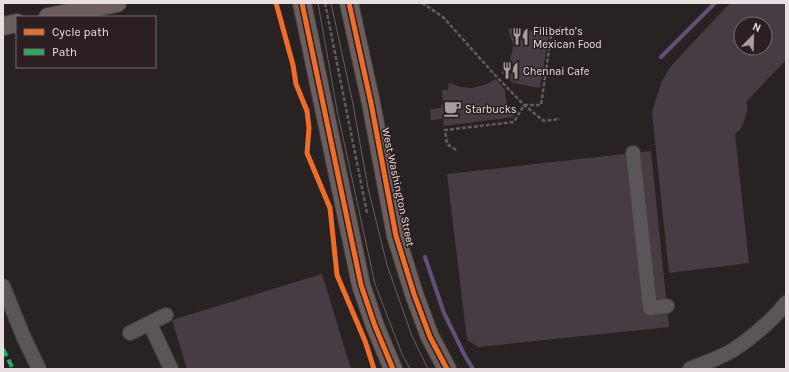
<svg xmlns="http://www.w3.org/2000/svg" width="789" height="372" viewBox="0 0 789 372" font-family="Karla,sans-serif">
<rect width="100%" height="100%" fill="#292223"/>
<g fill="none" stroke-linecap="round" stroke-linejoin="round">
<!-- stream -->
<path stroke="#60507a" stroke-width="4" d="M661,57L715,3
M425,257L444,313L464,354L473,369"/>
</g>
<!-- building -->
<path fill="#473c43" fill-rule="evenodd" d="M730,3H786V60L746,102L748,108L744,121L741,128L735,134L749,263L669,273L652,112L661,83L670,67ZM741,24H765V48H741Z
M513,28L549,34L540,88L513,83L501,73L508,66L512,53L513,44L508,29Z
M496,79L505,90L508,113H513L514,117L444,126L443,119L431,120L430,109L441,108V105L443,104L442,90H448L449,83L461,87L472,88L487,84Z
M651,151L669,327L478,347L467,340L447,174Z
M322,274L351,369H187L172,320Z"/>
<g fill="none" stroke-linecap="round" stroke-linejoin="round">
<defs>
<path id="minor" d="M633,153L650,308L667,306
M3,286L24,338L39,369
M150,324L171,369
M130,333L166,315
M690,369C704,363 720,358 733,350C749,340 775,318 786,303"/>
<path id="major" d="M302,3L361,285L375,326L393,369
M349,3L371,103L396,236L414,294L430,337L447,369
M48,17L117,3
M3,26L17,23"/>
</defs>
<!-- minor casing -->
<use href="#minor" stroke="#443e3f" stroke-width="16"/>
<!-- major casing -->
<use href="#major" stroke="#443e3f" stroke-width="20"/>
<!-- path -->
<path stroke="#615d5e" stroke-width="2.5" stroke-dasharray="4 2" stroke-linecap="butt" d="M325,3L367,213
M422,3L443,17L494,74L524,105L544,121L560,119
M456,150L447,144L445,130L514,122L524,105H541L551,36L561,27"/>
<!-- minor -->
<use href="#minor" stroke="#5a5556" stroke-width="14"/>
<!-- major -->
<use href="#major" stroke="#6c5e5d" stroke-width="18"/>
<!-- tram -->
<path stroke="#645f60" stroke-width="1" d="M318,3L337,110L375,284L402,354L410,369
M331,3L353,104L368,188L387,265L412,336L428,369"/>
<!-- quiet -->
<path stroke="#26ab63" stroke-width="4" stroke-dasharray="8 4" stroke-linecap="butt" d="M3,349L13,369"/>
<defs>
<path id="cycleway" d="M276,3L293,65L296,84L307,111L309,128L307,153L330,208L337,275L365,341L374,369
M302,3L361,285L375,326L393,369
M349,3L371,103L396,236L414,294L430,337L447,369"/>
</defs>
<!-- cycleway casing -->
<use href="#cycleway" stroke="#2c1f22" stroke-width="8"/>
<!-- cycleway -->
<use href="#cycleway" stroke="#ee6e29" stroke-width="5"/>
</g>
<!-- icons -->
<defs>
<symbol id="restaurant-bare" viewBox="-9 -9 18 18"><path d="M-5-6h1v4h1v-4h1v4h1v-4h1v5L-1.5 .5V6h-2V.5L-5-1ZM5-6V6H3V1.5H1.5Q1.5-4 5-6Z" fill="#a59d9e" stroke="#2c1f22" stroke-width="2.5" paint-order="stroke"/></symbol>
<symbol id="cafe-bare" viewBox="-9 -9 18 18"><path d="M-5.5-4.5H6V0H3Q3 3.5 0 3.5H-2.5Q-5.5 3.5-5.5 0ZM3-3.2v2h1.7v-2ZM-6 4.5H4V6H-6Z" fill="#a59d9e" stroke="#2c1f22" stroke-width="2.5" paint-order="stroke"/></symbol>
</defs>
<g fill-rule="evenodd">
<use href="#restaurant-bare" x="508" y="24" width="25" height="25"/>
<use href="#restaurant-bare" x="498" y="58" width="25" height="25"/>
<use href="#cafe-bare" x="440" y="96" width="25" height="25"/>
</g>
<g text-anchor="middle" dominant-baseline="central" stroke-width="3" stroke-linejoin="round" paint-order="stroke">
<!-- poi labels -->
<g font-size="11" fill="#e8dfe1" stroke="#2c1f22" text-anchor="start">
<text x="533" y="31">Filiberto’s<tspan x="533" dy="13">Mexican Food</tspan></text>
<text x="523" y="71">Chennai Cafe</text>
<text x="465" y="109">Starbucks</text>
</g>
<!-- street labels -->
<g font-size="11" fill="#e8dfe1" stroke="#2c1f22">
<text transform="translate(398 187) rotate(78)">West Washington Street</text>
</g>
</g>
<!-- border -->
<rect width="789" height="372" fill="none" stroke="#e8dfe1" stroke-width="8"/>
<!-- legend -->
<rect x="16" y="16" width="140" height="52" fill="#2c1f22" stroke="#776c6e"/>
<rect x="24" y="29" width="20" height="6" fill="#ee6e29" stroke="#776c6e"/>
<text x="52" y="36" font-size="12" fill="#e8dfe1">Cycle path</text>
<rect x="24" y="49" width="20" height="6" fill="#26ab63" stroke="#776c6e"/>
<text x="52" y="56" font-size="12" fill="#e8dfe1">Path</text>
<!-- north arrow -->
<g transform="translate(753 36) rotate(23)"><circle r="19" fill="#2c1f22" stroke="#776c6e"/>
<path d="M0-3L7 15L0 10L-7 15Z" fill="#a59d9e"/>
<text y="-6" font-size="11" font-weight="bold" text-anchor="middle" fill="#e8dfe1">N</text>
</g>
</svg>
